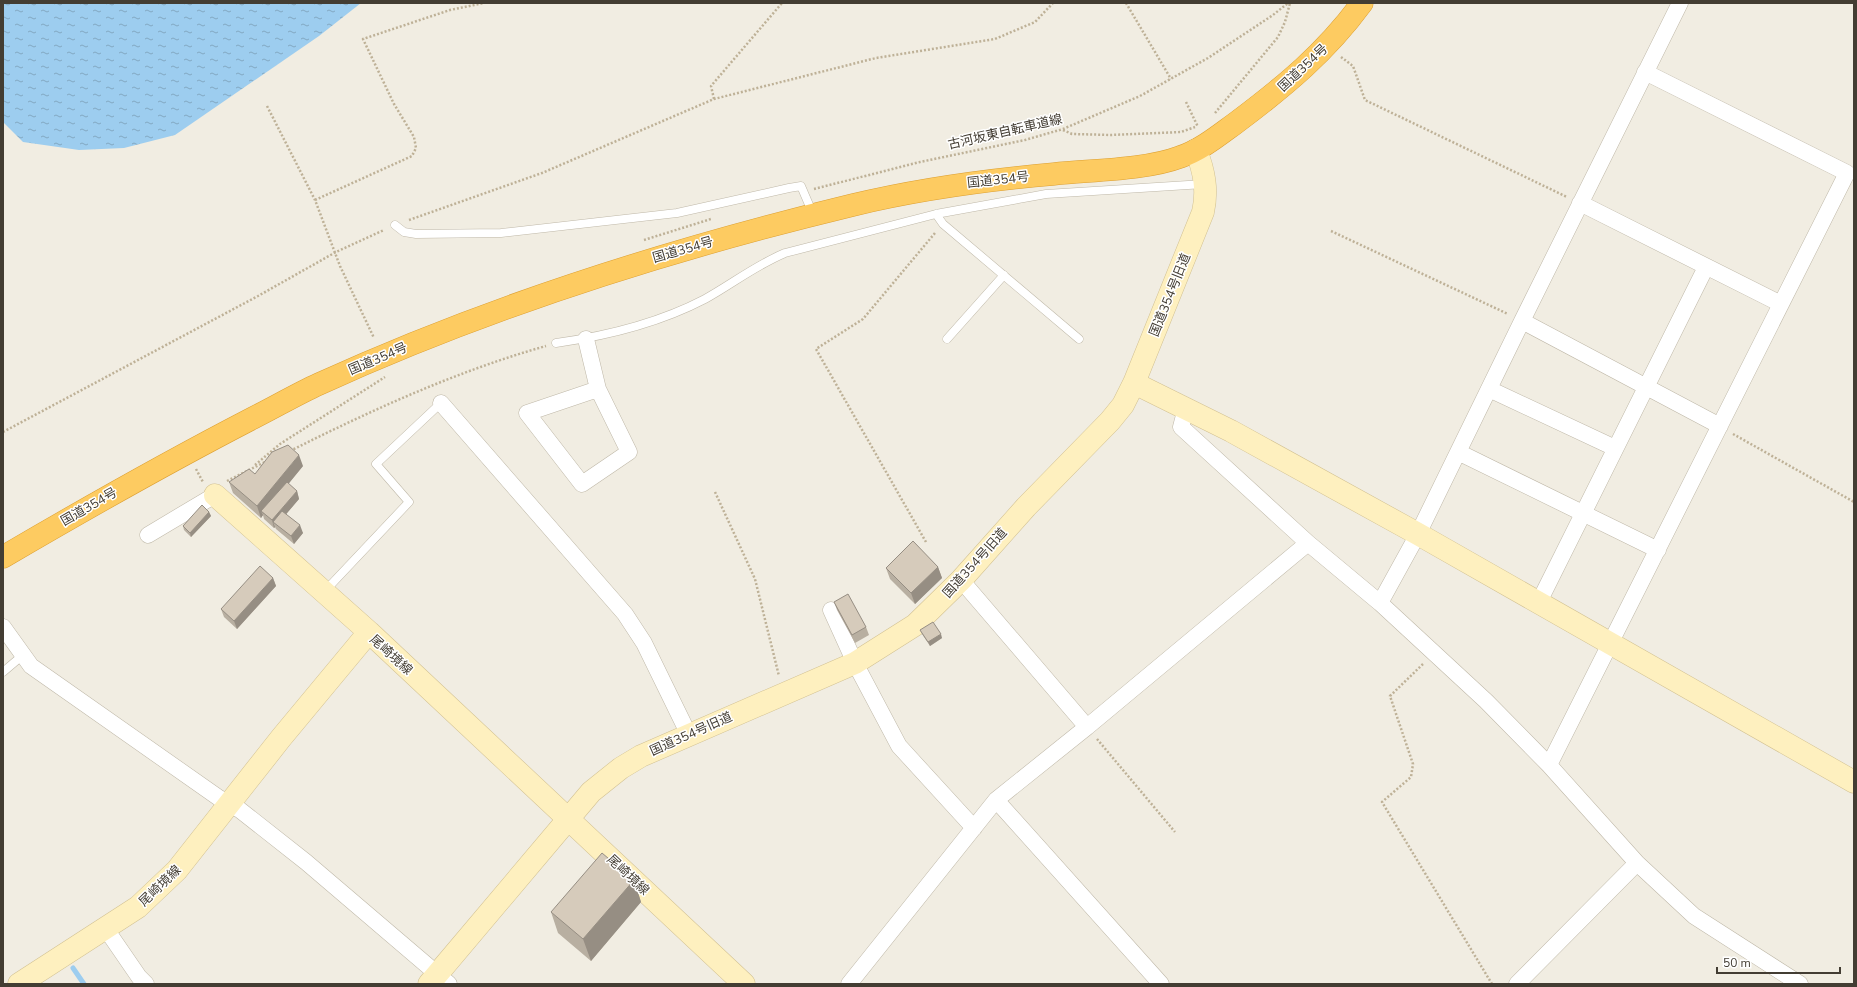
<svg xmlns="http://www.w3.org/2000/svg" width="1857" height="987" viewBox="0 0 1857 987" font-family="'Nunito Sans','Noto Sans JP',sans-serif">
<defs>
<pattern id="water-ripples" width="26" height="14" patternUnits="userSpaceOnUse"><rect width="26" height="14" fill="#9dcdef"/><path d="M2 4q2-2 4 0t4 0M15 11q2-2 4 0t4 0" fill="none" stroke="#82a8c2"/></pattern>
</defs>
<rect width="100%" height="100%" fill="#f1ede2"/>
<!-- water -->
<path fill="url(#water-ripples)" d="M3,3H361L319,36L175,135L124,148L79,150L23,142L3,122Z"/>
<g fill="none" stroke-linecap="round" stroke-linejoin="round">
<!-- stream -->
<path stroke="#9dcdef" stroke-width="5" d="M73,968L84,984"/>
<defs>
<path id="lane" d="M936,214L943,224L1079,339
M395,225L404,232L416,234L501,233L677,213L789,188L801,186L813,214
M947,339L1004,275
M556,343C606,336 659,323 705,299C732,284 756,265 785,253L936,214L1046,194L1204,184
M324,592L409,502L376,464L441,403
M3,672L23,655"/>
<path id="street" d="M1680,3L1522,321L1418,534L1380,603L1486,701L1549,765L1637,863L1694,916L1800,984
M1580,203L1781,304
M1522,321L1720,426
M586,339L598,389L629,452L582,484L527,413L598,389
M1489,389L1615,448
M441,403L625,614L644,643L689,735
M1186,408L1181,427L1308,543L1380,603
M1458,452L1658,550
M148,535L215,495
M1539,602L1706,267
M831,610L855,663L899,746L974,828
M3,627L31,666L219,798L240,810L306,862L449,984
M1087,727L1308,543
M1549,765L1847,173L1645,72
M996,800L1161,984
M106,929L139,977L146,984
M849,984L996,800L1087,727L961,580
M1517,984L1637,863"/>
<path id="secondary" d="M1134,383L1231,431L1418,534L1854,782
M215,495L369,632L744,984
M19,984L138,907L177,870L281,738L369,632
M429,984L591,792L621,768L641,756L855,663L915,625L961,580L1026,507L1110,421L1123,405L1134,383L1203,212C1208,190 1204,171 1196,150"/>
<path id="highway" d="M3,557C85,509 168,462 253,418C275,407 297,394 319,384C490,306 671,249 853,205C919,189 986,180 1054,174C1091,170 1146,170 1180,157C1201,150 1219,135 1237,122C1285,86 1326,52 1362,3"/>
</defs>
<!-- lane casing -->
<use href="#lane" stroke="#bfb8a8" stroke-width="9"/>
<!-- street casing -->
<use href="#street" stroke="#bfb8a8" stroke-width="17"/>
<!-- secondary casing -->
<use href="#secondary" stroke="#d2c192" stroke-width="23"/>
<!-- highway casing -->
<use href="#highway" stroke="#dc9f31" stroke-width="23"/>
<!-- path -->
<path stroke="#beb197" stroke-width="2.5" stroke-dasharray="2 2" stroke-linecap="butt" d="M1126,3L1171,79
M1341,57L1353,66L1365,100L1567,197
M714,99L711,86L782,3
M1186,102L1198,127
M267,106L315,200L340,266L374,338
M1215,113L1278,37L1285,22L1290,3
M1063,130L1072,134L1111,135L1181,132L1195,127
M814,189L920,162L1025,140L1063,129L1140,96L1208,58L1273,15L1288,3
M315,200L412,156L416,148L414,137L394,104L363,39L450,10L484,3
M409,220L542,173L714,99L876,58L995,39L1035,22L1053,3
M1331,231L1508,314
M644,240L711,219
M3,432L258,296L336,252L384,230
M1733,434L1854,502
M290,451C372,410 457,371 546,346
M255,465L280,444L385,377
M196,469L203,482
M227,481L265,462
M715,492L755,579L779,676
M926,542L816,349L863,319L935,233
M1423,664L1390,696L1413,764L1411,777L1382,802L1492,984
M1097,739L1175,832"/>
<!-- lane -->
<use href="#lane" stroke="#fff" stroke-width="8"/>
<!-- street -->
<use href="#street" stroke="#fff" stroke-width="16"/>
<!-- secondary -->
<use href="#secondary" stroke="#fef0bf" stroke-width="22"/>
<!-- highway -->
<use href="#highway" stroke="#fdcb61" stroke-width="22"/>
</g>
<!-- wall -->
<path fill="#b8afa1" d="M303,466L288,484L297,491L299,499L286,514L303,533L294,544L276,529L275,527L274,528L264,519L263,515L261,518L233,493L229,482L255,474Z
M209,512L211,516L191,537L184,530L183,526Z
M938,567L942,578L915,604L890,579L886,568Z
M273,578L276,586L237,629L224,617L221,609Z
M834,602L866,627L869,635L855,643L837,610Z
M920,630L942,638L930,646L922,634Z
M634,880L641,902L591,961L558,933L551,912Z"/>
<!-- shaded-wall -->
<path fill="#968e83" d="M299,455L303,466L264,514L261,511L263,515L261,518L257,506Z
M297,491L299,499L277,525L273,522L275,527L274,528L272,520Z
M209,512L211,516L191,537L190,533Z
M300,525L303,533L294,544L291,536Z
M938,567L942,578L915,604L911,593Z
M273,578L276,586L237,629L234,621Z
M941,634L942,638L930,646L928,642Z
M634,880L641,902L591,961L583,939Z"/>
<!-- building -->
<path fill="#d6cbbb" stroke="#968e83" d="M288,445L299,455L257,506L229,482L249,469L255,474L272,452Z
M287,482L297,491L272,520L261,511Z
M202,505L209,512L190,533L183,526Z
M282,511L300,525L291,536L273,522Z
M913,541L938,567L911,593L886,568Z
M260,566L273,578L234,621L221,609Z
M848,594L866,627L852,635L834,602Z
M933,622L941,634L928,642L920,630Z
M602,853L634,880L583,939L551,912Z"/>
<g text-anchor="middle" dominant-baseline="central" stroke-width="3" stroke-linejoin="round" paint-order="stroke">
<!-- street labels -->
<g font-size="13" fill="#433d33" stroke="#fff">
<text transform="translate(1303 68) rotate(-43)">国道354号</text>
<text transform="translate(1005 132) rotate(-13)">古河坂東自転車道線</text>
<text transform="translate(998 180) rotate(-6)">国道354号</text>
<text transform="translate(683 250) rotate(-16)">国道354号</text>
<text transform="translate(1170 295) rotate(-68)">国道354号旧道</text>
<text transform="translate(378 359) rotate(-23)">国道354号</text>
<text transform="translate(89 507) rotate(-30)">国道354号</text>
<text transform="translate(975 563) rotate(-48)">国道354号旧道</text>
<text transform="translate(391 655) rotate(42)">尾崎境線</text>
<text transform="translate(691 734) rotate(-24)">国道354号旧道</text>
<text transform="translate(628 875) rotate(43)">尾崎境線</text>
<text transform="translate(160 886) rotate(-44)">尾崎境線</text>
</g>
</g>
<!-- border -->
<rect width="1857" height="987" fill="none" stroke="#433d33" stroke-width="8"/>
<!-- scale -->
<path d="M1717 967v6h123v-6" fill="none" stroke="#433d33" stroke-width="2"/>
<text x="1723" y="967" font-size="12" fill="#433d33" stroke="#ffffff" stroke-width="3" paint-order="stroke">50 m</text>
</svg>
